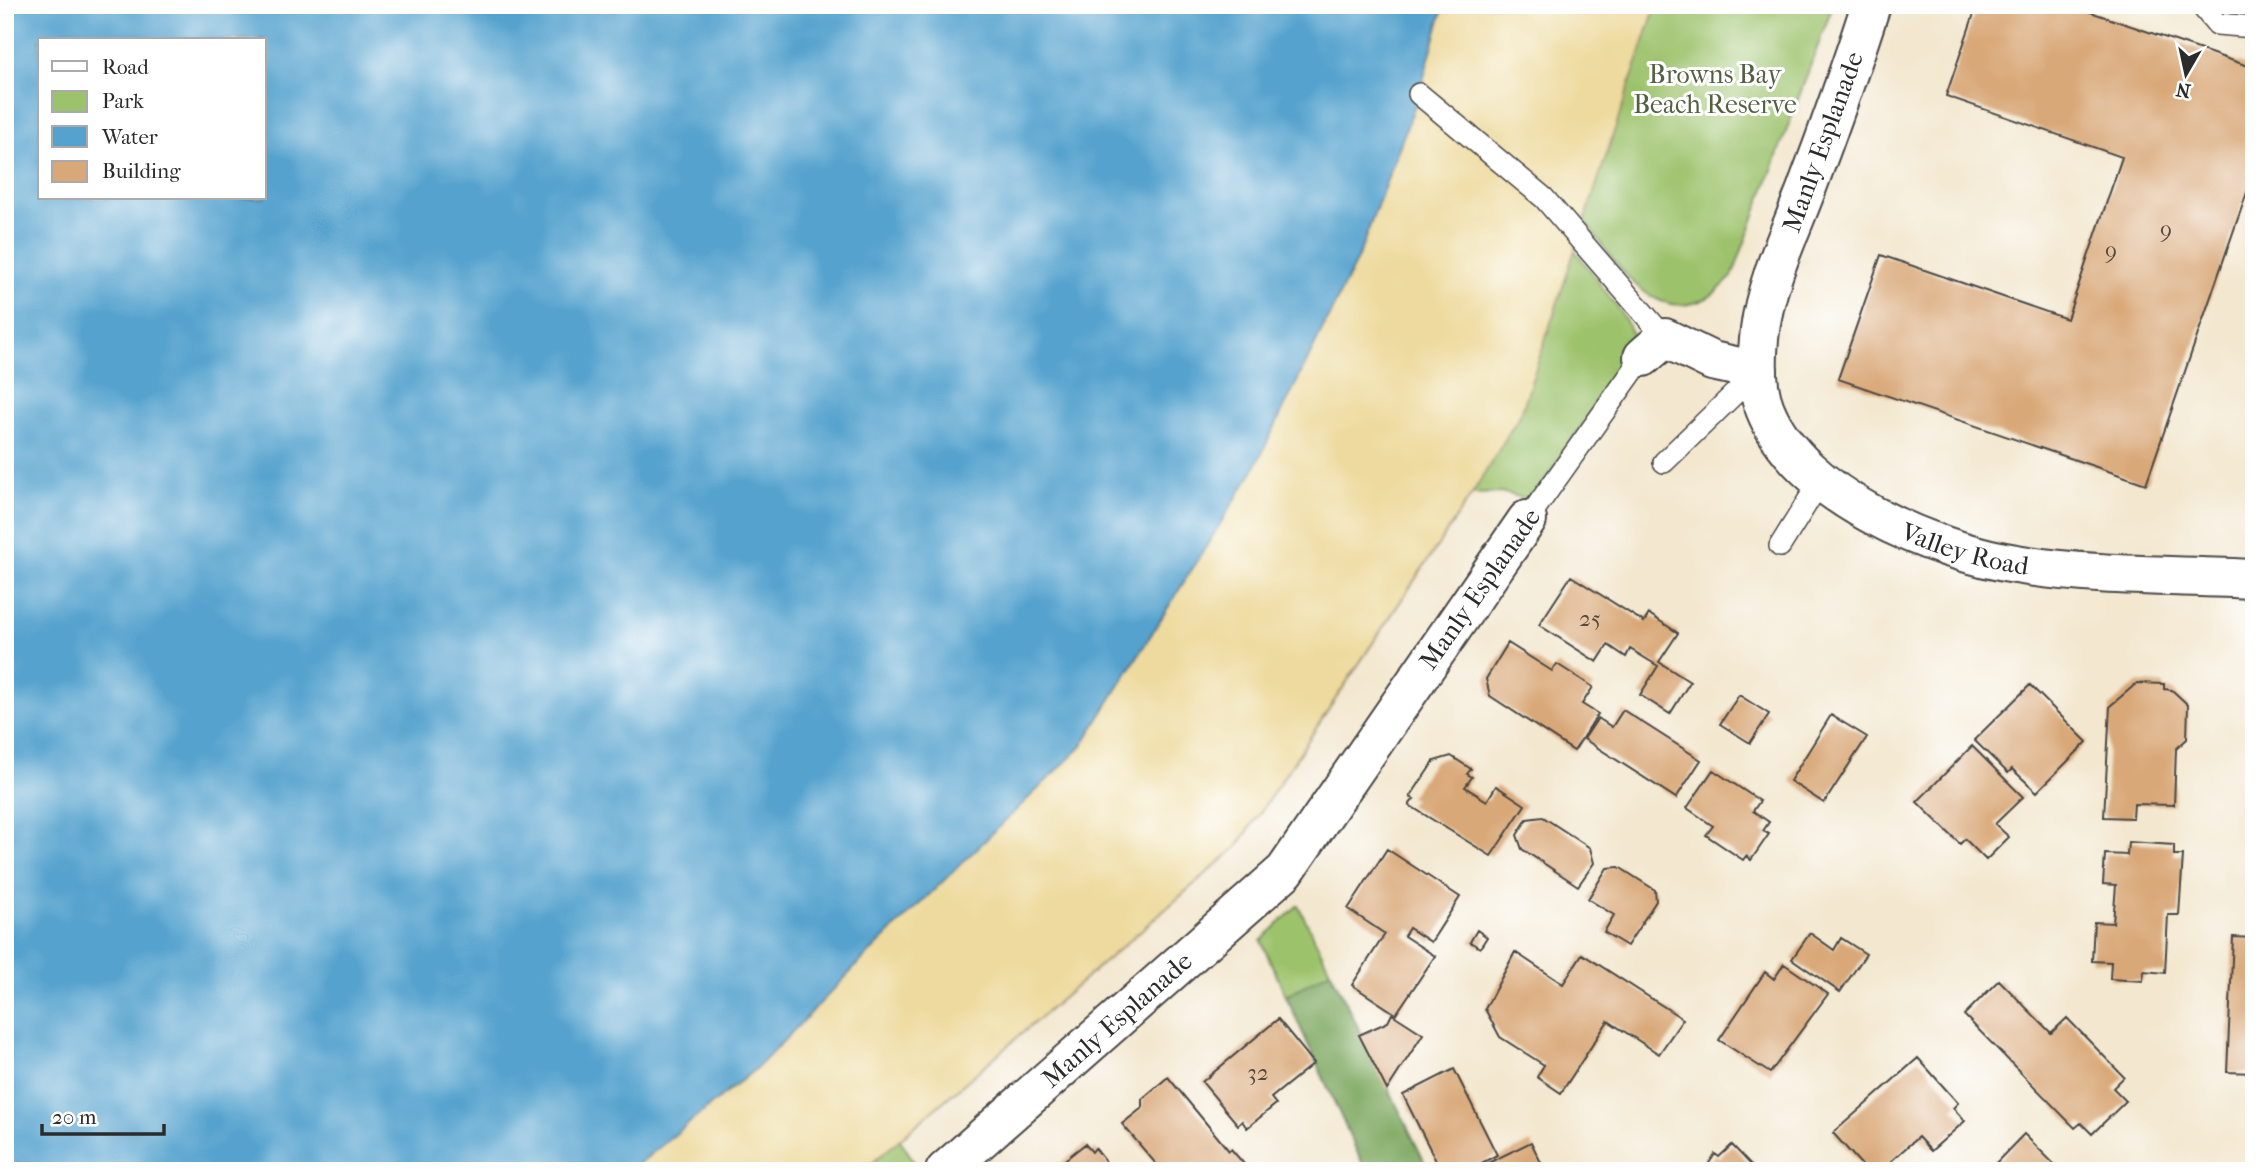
<svg xmlns="http://www.w3.org/2000/svg" width="2259" height="1176" viewBox="0 0 2259 1176" font-family="'IM FELL French Canon',serif">
<rect width="100%" height="100%" fill="#fff"/>
<filter id="ink" filterUnits="userSpaceOnUse"><feTurbulence type="fractalNoise" baseFrequency=".0143" numOctaves="2"/><feDisplacementMap in="SourceGraphic" scale="14" xChannelSelector="R" yChannelSelector="G"/><feConvolveMatrix kernelMatrix="1 2 1 2 8 2 1 2 1" color-interpolation-filters="sRGB"/></filter>
<filter id="wash" filterUnits="userSpaceOnUse"><feTurbulence type="fractalNoise" baseFrequency=".00686" numOctaves="4" result="noise"/><feDisplacementMap in="SourceGraphic" scale="28" xChannelSelector="R" yChannelSelector="G"/><feGaussianBlur stdDeviation="1.57" result="paint"/><feColorMatrix in="noise" values="0 0 0 0 0 0 0 0 0 0 0 0 0 0 0 0 0 1.4 0 .05"/><feComposite in="paint" operator="in"/></filter>
<g filter="url(#wash)">
<rect width="100%" height="100%" fill="#f3e7cf"/>
<!-- green -->
<path fill="#9dc26c" stroke="#64764c" stroke-width="2" d="M1656,5H1833L1732,277C1724,284 1716,293 1707,298C1650,327 1613,258 1584,220Z
M1575,250L1622,314L1633,334L1629,354L1532,500L1504,493L1472,494L1521,413Z
M1298,905L1429,1171H1366L1261,941Z
M899,1138L920,1171H863Z"/>
<!-- forest -->
<path fill="#7ea860" stroke="#546a46" stroke-width="2" d="M1330,971L1429,1171H1366L1286,996Z"/>
<!-- sand -->
<path fill="#eeda9e" stroke="#8c8264" stroke-width="2" d="M1444,5H1656L1521,413L1472,494L1237,847L863,1171H630L759,1066L865,957L1081,747L1253,471L1358,257L1419,94Z"/>
<!-- water -->
<path fill="#55a2ce" stroke="#40667c" stroke-width="2" fill-rule="evenodd" d="M5,5H1444L1419,94L1358,257L1253,471L1081,747L865,957L759,1066L630,1171H55L5,1161ZM40,40H264V198H40Z"/>
<g id="blocks">
<!-- building -->
<path fill="#d9a878" d="M1977,5H2070L2254,68V172L2146,484L1838,379L1881,255L2067,319L2122,157L1946,96Z
M1571,576L1644,622L1649,614L1678,633L1659,662L1690,682L1670,714L1640,695L1658,666L1630,649L1626,657L1608,645L1597,662L1539,625Z
M1508,643L1552,671L1557,664L1593,687L1582,704L1598,714L1574,751L1490,696L1486,679Z
M2137,683L2164,684V689L2172,690L2188,705L2187,739L2176,749L2174,805L2134,804L2133,818L2104,817L2110,706Z
M2030,685L2087,742L2037,792L2012,769L2008,773L1974,740Z
M1739,695L1769,714L1750,743L1720,724Z
M1623,710L1701,760L1676,798L1584,739L1598,718L1612,727Z
M1831,715L1867,737L1824,803L1790,781Z
M1972,746L2023,797L1995,824L2009,837L1986,860L1965,839L1960,844L1917,802Z
M1451,756L1471,769L1467,774L1472,777L1465,787L1487,801L1496,786L1525,805L1491,856L1409,805L1414,799L1410,797L1434,761Z
M1713,770L1760,801L1753,811L1769,822L1763,831L1769,834L1751,860L1746,856L1743,860L1706,835L1713,826L1687,808Z
M1543,817L1590,848L1594,863L1578,886L1522,849L1517,835L1527,819Z
M2128,842L2174,845V855H2183L2179,915H2168L2165,973L2144,971L2143,981L2110,979L2111,962L2092,961L2094,922L2113,923L2116,885L2103,884L2105,854L2127,855Z
M1387,849L1460,897L1431,942L1409,928L1404,936L1435,956L1396,1014L1352,985L1385,934L1348,909Z
M1619,867L1655,890L1656,901L1627,946L1604,932L1614,915L1588,899L1607,868Z
M1477,930L1487,937L1480,948L1470,942Z
M1810,933L1834,950L1841,938L1866,954L1840,992L1792,959Z
M2233,937L2254,938V1073L2227,1072Z
M1515,952L1563,984L1582,954L1683,1019L1659,1054L1608,1021L1561,1093L1537,1077L1544,1065L1500,1037L1485,1009Z
M1784,964L1828,994L1770,1073L1719,1040L1765,972L1774,979Z
M1999,980L2051,1033L2067,1018L2124,1077L2113,1088L2126,1101L2092,1134L2081,1123L2075,1128L1964,1015Z
M1392,1014L1423,1034L1387,1090L1359,1035L1388,1022Z
M1278,1019L1314,1063L1271,1098L1276,1104L1247,1128L1242,1121L1238,1125L1202,1082Z
M1918,1058L1958,1103L1953,1108L1965,1121L1931,1151L1918,1137L1880,1171H1867L1833,1133Z
M1454,1069L1497,1155L1466,1171H1441L1403,1095Z
M1168,1077L1229,1151L1231,1149L1250,1171H1162L1122,1124L1142,1108V1099Z
M2024,1134L2061,1171H1988Z
M1531,1142L1545,1171H1480L1478,1168Z
M1085,1144L1092,1152L1095,1148L1113,1171H1051Z
M1732,1145L1757,1171H1704L1715,1154L1719,1157Z"/>
</g>
</g>
<g filter="url(#ink)">
<use href="#blocks" fill-opacity="0" stroke="#494744" stroke-width="2"/>
<g fill="none" stroke-linecap="round" stroke-linejoin="round">
<defs>
<path id="service" d="M2201,5L2217,24L2254,27
M1419,94L1544,198L1665,338
M1664,462L1758,371
M1527,520L1643,357
M1780,546L1821,480"/>
<g id="minor">
<path d="M1643,357L1665,338L1712,361L1758,371"/>
<path id="s1" d="M945,1171L1285,871L1527,520"/>
</g>
<g id="tertiary">
<path id="s2" d="M1871,5C1851,67 1829,129 1806,190C1789,235 1766,282 1760,330C1757,355 1755,385 1765,409C1800,497 1933,552 2022,565C2097,577 2177,575 2254,579"/>
</g>
</defs>
<!-- service casing -->
<use href="#service" stroke="#494744" stroke-width="24"/>
<!-- minor casing -->
<use href="#minor" stroke="#494744" stroke-width="42"/>
<!-- tertiary casing -->
<use href="#tertiary" stroke="#494744" stroke-width="42"/>
<!-- service -->
<use href="#service" stroke="#fff" stroke-width="21"/>
<!-- minor -->
<use href="#minor" stroke="#fff" stroke-width="38"/>
<!-- tertiary -->
<use href="#tertiary" stroke="#fff" stroke-width="38"/>
</g>
</g>
<g text-anchor="middle" dominant-baseline="central" stroke-width="6" stroke-linejoin="round" paint-order="stroke">
<!-- number labels -->
<g font-size="23" fill="#564a3e">
<text x="2166" y="229">9</text>
<text x="2111" y="250">9</text>
<text x="1590" y="618">25</text>
<text x="1258" y="1072">32</text>
</g>
<!-- park labels -->
<g font-size="26" fill="#536042" stroke="#fff">
<text x="1715" y="74">Browns Bay<tspan x="1715" dy="30">Beach Reserve</tspan></text>
</g>
<!-- street labels -->
<g font-size="26" fill="#2b2b2b" stroke="#fff">
<text transform="translate(1823 142) rotate(-70)">Manly Esplanade</text>
<text stroke="none"><textPath href="#s2" startOffset="677">Valley Road</textPath></text>
<text transform="translate(1480 589) rotate(-55)">Manly Esplanade</text>
<text stroke="none"><textPath href="#s1" startOffset="229">Manly Esplanade</textPath></text>
</g>
</g>
<!-- margin -->
<rect width="2259" height="1176" fill="none" stroke="#fff" stroke-width="28"/>
<!-- legend -->
<rect x="38" y="38" width="228" height="161" fill="#ffffff" stroke="#aaaaaa" stroke-width="2"/>
<rect x="52" y="61" width="35" height="10" fill="#ffffff" stroke="#aaaaaa" stroke-width="2"/>
<text x="102" y="74" font-size="21" fill="#2b2b2b">Road</text>
<rect x="52" y="91" width="35" height="21" fill="#9dc26c" stroke="#aaaaaa" stroke-width="2"/>
<text x="102" y="108" font-size="21" fill="#2b2b2b">Park</text>
<rect x="52" y="126" width="35" height="21" fill="#55a2ce" stroke="#aaaaaa" stroke-width="2"/>
<text x="102" y="144" font-size="21" fill="#2b2b2b">Water</text>
<rect x="52" y="161" width="35" height="21" fill="#d9a878" stroke="#aaaaaa" stroke-width="2"/>
<text x="102" y="178" font-size="21" fill="#2b2b2b">Building</text>
<!-- north arrow -->
<g transform="translate(2186 74) rotate(189)" stroke="#ffffff" stroke-width="5" paint-order="stroke">
<path d="M0-5L12 26L0 18L-12 26Z" fill="#2b2b2b"/>
<text y="-10" font-size="19" font-weight="bold" text-anchor="middle" fill="#2b2b2b">N</text>
</g>
<!-- scale -->
<path d="M42 1124v10h122v-10" fill="none" stroke="#2b2b2b" stroke-width="3.5"/>
<text x="52" y="1124" font-size="21" fill="#2b2b2b" stroke="#ffffff" stroke-width="5" paint-order="stroke">20 m</text>
</svg>
